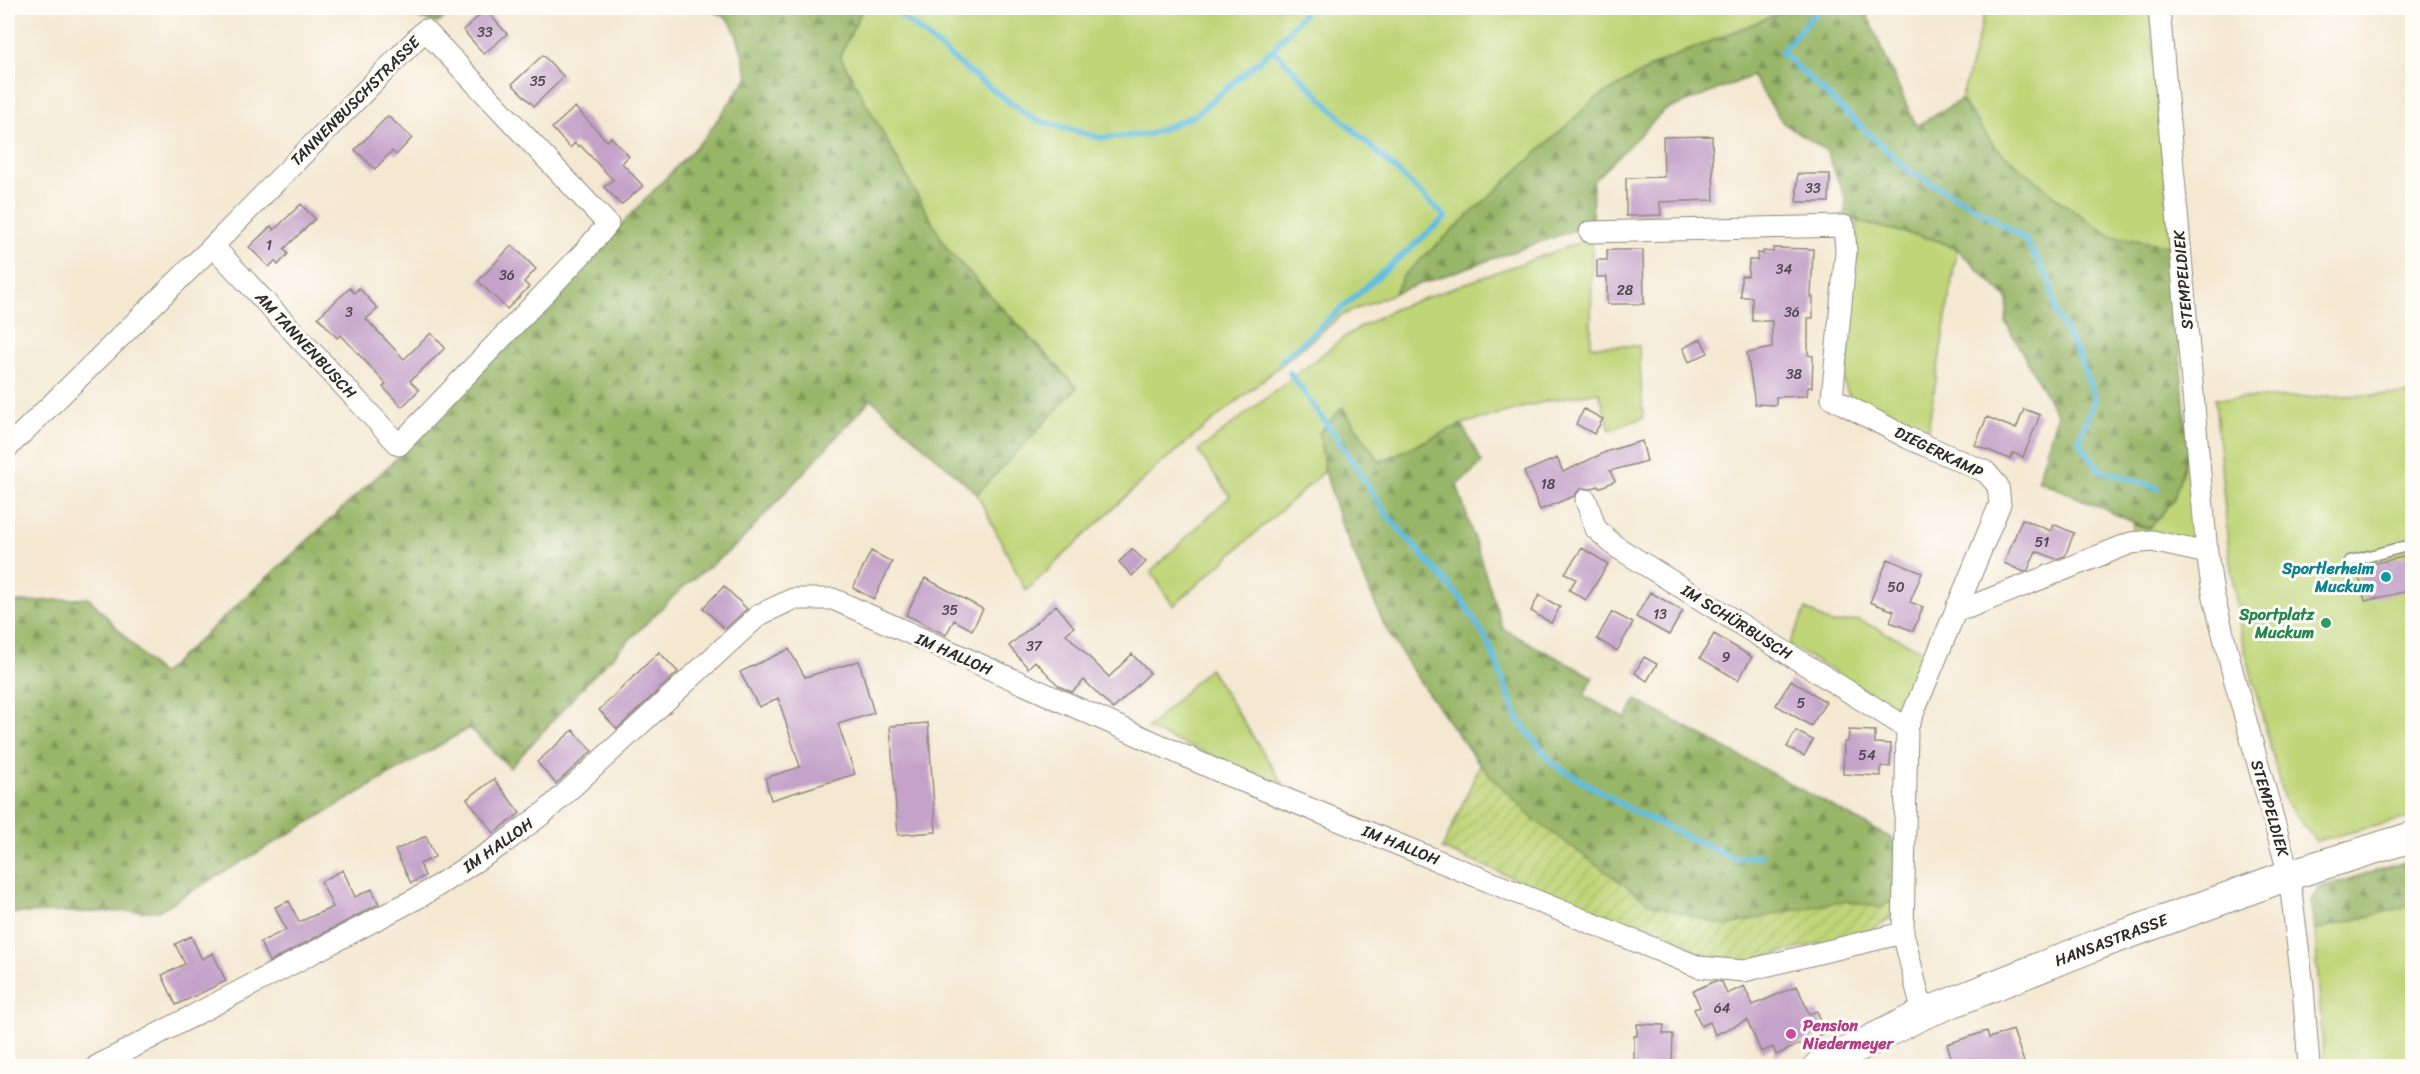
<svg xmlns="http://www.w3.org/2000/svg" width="2420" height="1074" viewBox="0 0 2420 1074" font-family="Sriracha,sans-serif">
<defs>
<pattern id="forest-firs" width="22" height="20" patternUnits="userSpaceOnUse" patternTransform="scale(1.5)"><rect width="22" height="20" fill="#98b668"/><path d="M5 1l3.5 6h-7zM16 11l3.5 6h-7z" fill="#7c9456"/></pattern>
<pattern id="garden-furrows" width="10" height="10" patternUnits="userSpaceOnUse" patternTransform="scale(1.5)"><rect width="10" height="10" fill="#c0d578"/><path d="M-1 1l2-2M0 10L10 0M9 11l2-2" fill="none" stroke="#a5b768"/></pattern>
</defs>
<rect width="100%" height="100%" fill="#fdfcf7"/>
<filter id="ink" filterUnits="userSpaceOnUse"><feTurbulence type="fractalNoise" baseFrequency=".0167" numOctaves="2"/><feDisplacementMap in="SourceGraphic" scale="12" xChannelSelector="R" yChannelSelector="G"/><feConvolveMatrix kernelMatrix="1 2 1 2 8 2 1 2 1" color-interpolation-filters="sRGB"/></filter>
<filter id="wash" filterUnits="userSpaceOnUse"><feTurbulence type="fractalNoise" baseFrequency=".008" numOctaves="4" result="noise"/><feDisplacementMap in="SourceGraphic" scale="24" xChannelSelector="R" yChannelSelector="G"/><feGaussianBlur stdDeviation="1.35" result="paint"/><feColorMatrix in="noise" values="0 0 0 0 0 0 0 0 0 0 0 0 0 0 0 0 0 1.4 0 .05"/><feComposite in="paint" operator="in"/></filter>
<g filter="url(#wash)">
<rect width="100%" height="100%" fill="#f4e8d1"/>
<!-- grass -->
<path fill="#c0d578" stroke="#768052" stroke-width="1.5" d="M863,8H1792L1658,63L1594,100L1403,276L1395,293L1342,315L1159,465L1026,591L977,494L1077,387L947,249L840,56Z
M1986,8H2150L2171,246L2111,236L2063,203L1995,147L1961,100Z
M1858,222L1936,240L1957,249L1927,435L1863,410L1850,398L1844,383Z
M1592,238L1591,346H1639L1643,418L1610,430L1599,392L1551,400L1462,424L1379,462L1343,408L1319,433L1325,471L1173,606L1151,571L1230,496L1198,451L1350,333L1394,309Z
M2412,394V817L2316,841L2284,800L2241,634L2229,554L2215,399Z
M2188,452L2196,533L2185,540L2132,537L2133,524L2149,529L2173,501Z
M1806,609L1831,624L1859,620L1930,654C1922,673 1916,706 1892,706L1789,645Z
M1209,668L1284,785L1147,729Z
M2412,905V1066H2324L2315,930Z"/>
<!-- forest -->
<path fill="url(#forest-firs)" stroke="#62704a" stroke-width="1.5" d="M410,8H454L438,23L420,19Z
M705,8H863L840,56L947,249L1077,388L977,494L871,399L739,543L682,588L592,677L510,768L469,728L158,911L8,913V603L89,598L161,675L396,459L705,137L748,77C744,62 739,34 730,22C724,14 713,11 705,8Z
M1792,8H1864L1916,126L1961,100L1995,147L2063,203L2111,236L2171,246L2188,452L2173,501L2149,529L2038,480L2057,415L2006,323L2008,299L1957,249L1936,240L1845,219L1846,200L1826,150L1783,123L1752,76L1664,111L1593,181L1592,224L1395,293L1403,276L1594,100L1658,63Z
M1342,407L1380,462L1462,424L1482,463L1457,485L1503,629L1593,677L1584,695L1626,719L1636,700L1887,836L1896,842L1895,899L1881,908L1847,901L1794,910L1726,926L1651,904L1533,819L1480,765L1420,682L1385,627L1340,521L1325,471L1319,433Z
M2412,860V905L2315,930L2310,902L2319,888Z"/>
<!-- garden -->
<path fill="url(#garden-furrows)" stroke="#768052" stroke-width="1.5" d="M1480,765L1533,819L1651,904L1726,926L1794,910L1847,901L1881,908L1895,899L1896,914L1870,931L1744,962L1698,953L1442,849Z"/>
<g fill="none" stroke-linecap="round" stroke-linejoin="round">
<!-- stream -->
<path stroke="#61bddf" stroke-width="6" d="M892,8L974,76L1033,119L1101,138L1150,134L1195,115L1273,49L1308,8
M1820,8L1781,52L1908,170L1976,208L2024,238L2050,281L2057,315L2080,358L2095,399L2079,440L2098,469L2158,488
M1273,49L1347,124L1446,217L1281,361
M1290,373L1342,445L1386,514L1462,600L1489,644L1518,719L1552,763L1635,812L1733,858L1761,856"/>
</g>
<g id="blocks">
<!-- building -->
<path fill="#c4a2c9" d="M486,10L507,34L484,54L463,30Z
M543,55L564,77L534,106L512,84Z
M575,107L607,141L611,137L629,156L622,163L643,186L621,205L604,187L613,180L580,145L578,147L575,143L570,148L552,128Z
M388,116L412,138L396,155L392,151L375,169L355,150Z
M1712,136L1714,200L1660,202L1661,215L1626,216V178L1664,177L1663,137Z
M1797,174H1830L1829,202H1797Z
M301,204L315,219L284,249L288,254L278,265L275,261L269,267L249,247L271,226L274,230Z
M512,245L536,269L524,282L529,287L507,309L478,281Z
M1773,248L1813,249L1811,297H1813V318H1808V355L1813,356L1812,387H1808L1807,396L1776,397V405L1755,404L1747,353L1772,348V321H1752V297H1741V276H1748L1749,260H1757L1758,253L1763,254V251L1773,252Z
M1607,250H1643L1644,304H1607V277H1597V260H1607Z
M350,288L354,293L359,288L378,309L366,319L404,359L431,333L445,348L410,381L419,390L402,407L383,387L386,384L341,335L337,338L318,317Z
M1701,339L1708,353L1689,362L1683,348Z
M1584,409L1603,419L1594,434L1576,424Z
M2024,409L2040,415L2023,457L2013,453L2010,459L1975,445L1987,417L2016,429Z
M1642,441L1647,461L1610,471L1615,481L1599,488L1598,486L1591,489L1581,488L1574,496L1540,510L1524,472L1557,458L1563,472L1608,451Z
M2022,519L2051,531L2053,524L2074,533L2065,556L2056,559L2036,551L2028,570L2024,572L2004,563Z
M1582,548L1608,564L1586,600L1569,590L1576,579L1565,573Z
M1132,549L1146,562L1132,576L1119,562Z
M871,551L892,562L874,599L853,588Z
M2412,555V590L2365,601L2357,567Z
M1888,559L1922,573L1910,602L1923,607L1913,631L1890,622L1894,611L1870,602Z
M925,578L983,609L972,630L954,620L946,635L906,615Z
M724,586L747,609L725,629L703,608Z
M1650,592L1683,611L1669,635L1636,617Z
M1539,595L1560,607L1551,623L1531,611Z
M1056,605L1074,627L1066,634L1109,677L1132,654L1150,673L1113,709L1084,680L1072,692L1059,686L1035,661L1028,668L1009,646Z
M1612,612L1633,623L1617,651L1597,639Z
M1714,634L1752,657L1738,680L1700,658Z
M789,649L805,677L859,661L874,713L838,724L855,774L771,800L765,778L800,767L778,698L759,707L740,672Z
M659,652L678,672L617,729L599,710Z
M1644,657L1657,664L1647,681L1635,673Z
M1791,680L1826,702L1811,726L1776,705Z
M928,723L936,832L898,835L890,726Z
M573,730L592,751L556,784L537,762Z
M1849,730L1875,731V743L1891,744L1890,767L1881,766V776L1843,774L1844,742H1848Z
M1796,731L1813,740L1804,756L1787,747Z
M494,779L520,813L494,833L467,799Z
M426,836L435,857L420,864L425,876L411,883L395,850Z
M343,870L355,897L372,889L379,904L269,962L260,942L286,930L275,907L289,901L299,922L333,907L321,881Z
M191,936L202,959L213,953L226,981L176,1005L162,975L185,964L175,944Z
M1715,981L1722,982L1727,994L1744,986L1753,1005L1797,986L1809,1014L1817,1011L1826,1032L1776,1055L1773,1047L1761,1052L1747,1020L1715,1035L1710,1022L1701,1026L1694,1009L1700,1007L1693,991Z
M1637,1024L1664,1025L1663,1034H1673L1672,1066H1634V1036H1637Z
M2013,1030L2024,1062L2018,1064L2019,1066H1954L1947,1044L1987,1031L1989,1038Z"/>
</g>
</g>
<g filter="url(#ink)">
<use href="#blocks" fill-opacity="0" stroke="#908a7e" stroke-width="1.5"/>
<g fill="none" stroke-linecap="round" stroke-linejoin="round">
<defs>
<path id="service" d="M2350,561L2403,547H2412"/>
<path id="minor" d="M2159,8L2207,553L2213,593L2233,674L2289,875L2303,987L2309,1066
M1590,232L1844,226L1846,251L1832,398L1908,438L1986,472L1998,486L2000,504L1907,728L1903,933L1923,1014
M8,447L213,246L425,30L608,224L585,251L399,445L213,246
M1586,500L1596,529L1615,546L1907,728
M1957,606L1967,608L2131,543L2152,541L2207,553
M97,1066L423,895L501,845L545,812L759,615L793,599H833L1225,774L1699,967L1744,971L1903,933"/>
<path id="secondary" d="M1819,1066L1923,1014L2094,946L2289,875L2412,837"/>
</defs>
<!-- service casing -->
<use href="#service" stroke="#908a7e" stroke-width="13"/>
<!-- minor casing -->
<use href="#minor" stroke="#908a7e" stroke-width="23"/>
<!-- secondary casing -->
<use href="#secondary" stroke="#908a7e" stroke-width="32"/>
<!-- service -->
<use href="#service" stroke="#fff" stroke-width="10"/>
<!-- minor -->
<use href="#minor" stroke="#fff" stroke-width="21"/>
<!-- secondary -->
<use href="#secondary" stroke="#fff" stroke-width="30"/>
</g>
</g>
<!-- markers -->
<circle fill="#0f9aa8" stroke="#fdfcf7" stroke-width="2" cx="2386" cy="577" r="6"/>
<circle fill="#2e9e5b" stroke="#fdfcf7" stroke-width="2" cx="2326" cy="623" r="6"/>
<circle fill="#d1479c" stroke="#fdfcf7" stroke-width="2" cx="1791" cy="1034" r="6"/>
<g text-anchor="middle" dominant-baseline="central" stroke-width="6" stroke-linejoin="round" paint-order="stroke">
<!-- number labels -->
<g font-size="14" fill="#514952">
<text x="485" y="32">33</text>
<text x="538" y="81">35</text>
<text x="1813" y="188">33</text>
<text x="269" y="245">1</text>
<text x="1784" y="269">34</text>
<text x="507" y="275">36</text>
<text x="1625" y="290">28</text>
<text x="349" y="312">3</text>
<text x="1792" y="312">36</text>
<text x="1794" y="374">38</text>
<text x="1548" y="484">18</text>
<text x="2042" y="542">51</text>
<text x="1896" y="587">50</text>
<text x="950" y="610">35</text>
<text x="1660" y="614">13</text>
<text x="1034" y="646">37</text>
<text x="1726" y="657">9</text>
<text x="1801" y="703">5</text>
<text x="1867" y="755">54</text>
<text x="1722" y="1008">64</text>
</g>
<!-- street labels -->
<g font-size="16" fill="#2b2b2b" stroke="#fdfcf7">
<text transform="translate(355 101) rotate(-45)">TANNENBUSCHSTRASSE</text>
<text transform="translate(2183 280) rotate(-95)">STEMPELDIEK</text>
<text transform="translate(306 345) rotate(47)">AM TANNENBUSCH</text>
<text transform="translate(1939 452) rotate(26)">DIEGERKAMP</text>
<text transform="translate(1737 622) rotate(32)">IM SCHÜRBUSCH</text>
<text transform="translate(954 654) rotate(24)">IM HALLOH</text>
<text transform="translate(2270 808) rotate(74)">STEMPELDIEK</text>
<text transform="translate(498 845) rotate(-35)">IM HALLOH</text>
<text transform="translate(1401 845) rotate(22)">IM HALLOH</text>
<text transform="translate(2111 940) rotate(-21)">HANSASTRASSE</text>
</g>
<!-- culture labels -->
<g font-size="16" font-weight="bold" fill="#0d838f" stroke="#fdfcf7" text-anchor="end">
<text x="2374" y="568">Sportlerheim<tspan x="2374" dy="18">Muckum</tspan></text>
</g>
<!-- leisure labels -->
<g font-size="16" font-weight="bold" fill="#27864d" stroke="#fdfcf7" text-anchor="end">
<text x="2314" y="614">Sportplatz<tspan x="2314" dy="18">Muckum</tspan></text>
</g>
<!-- hotel labels -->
<g font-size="16" font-weight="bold" fill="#b23c85" stroke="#fdfcf7" text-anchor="start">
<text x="1803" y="1025">Pension<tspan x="1803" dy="18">Niedermeyer</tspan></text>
</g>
</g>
<!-- margin -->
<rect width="2420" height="1074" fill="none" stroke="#fdfcf7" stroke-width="30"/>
</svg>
